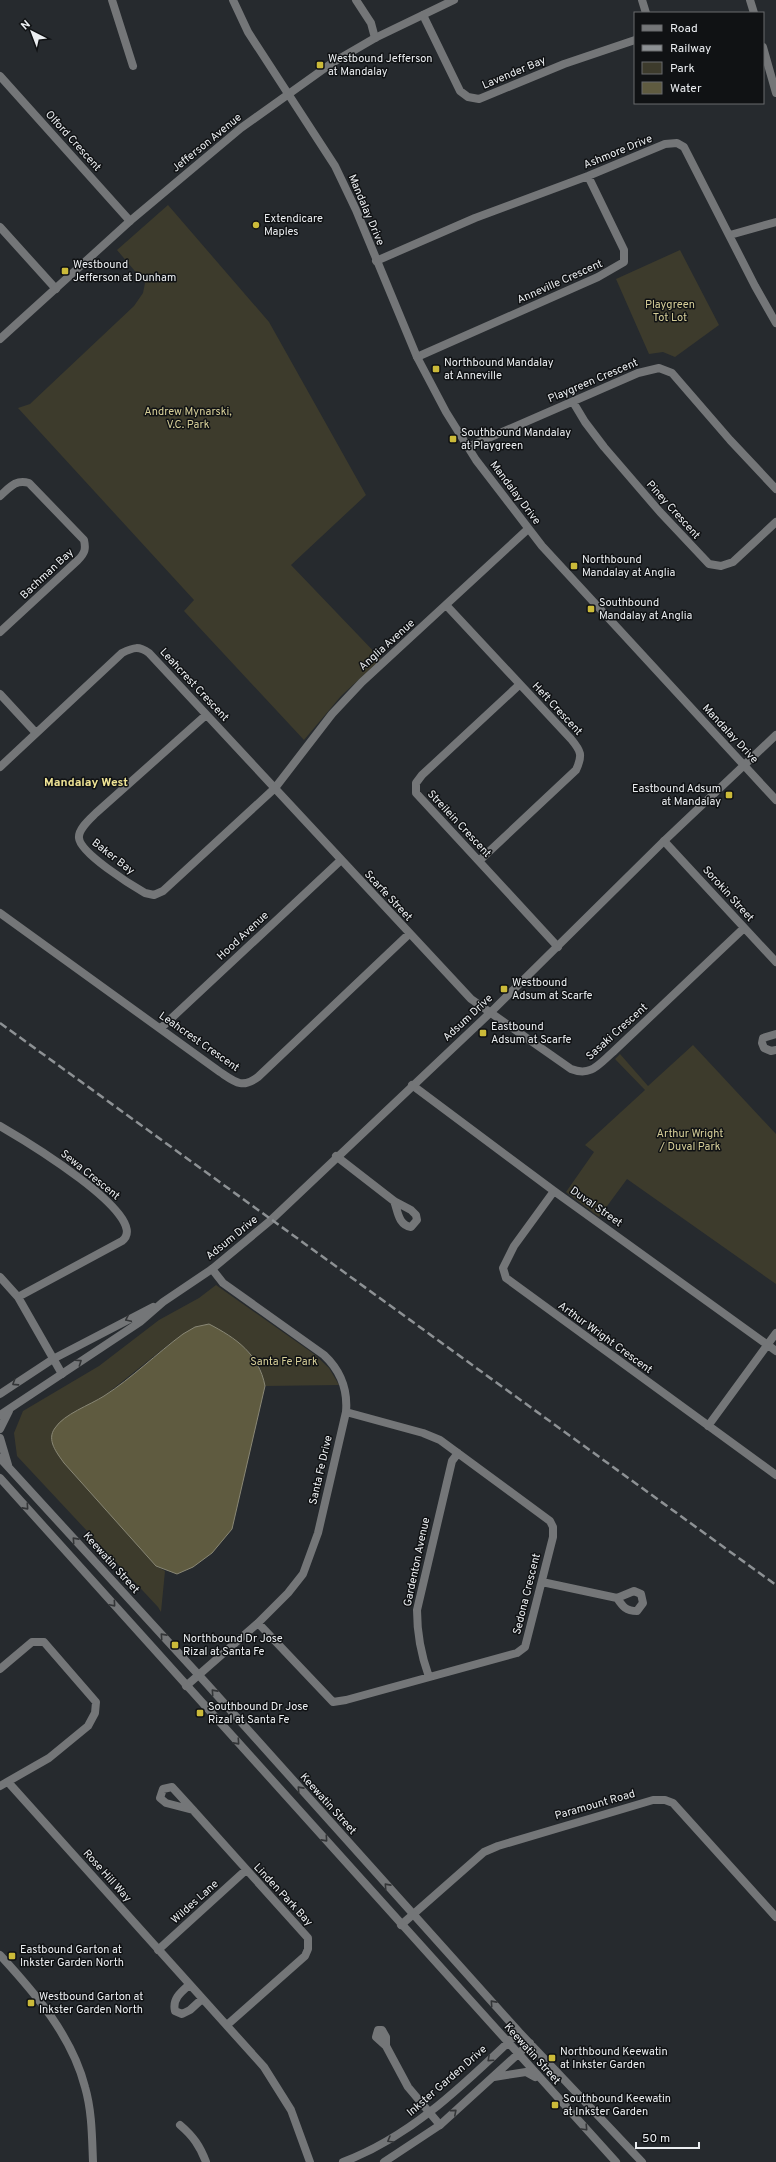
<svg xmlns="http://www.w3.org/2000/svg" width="776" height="2162" viewBox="0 0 776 2162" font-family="Overpass,sans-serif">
<rect width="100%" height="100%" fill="#262a2e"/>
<!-- green -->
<path fill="#3d3b2c" d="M168,205L269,322L366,495L291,565L381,659L341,696L304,740L184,611L194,600L18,408L30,404L134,306L143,293L145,283L117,250Z
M680,250L719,325L675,357L663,352L649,354L616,279Z
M693,1045L776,1134V1284L627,1179L599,1217L566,1192L594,1152L585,1145L645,1090L615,1059L620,1054L648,1086Z
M216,1285L314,1354L329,1368L339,1385L265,1386L259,1364L248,1351L225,1333L195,1327L168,1345L104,1396L62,1421L64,1463L156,1566L165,1571L161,1612L158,1607L17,1456L14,1433L23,1411L99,1366L159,1320L199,1298Z"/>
<!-- water -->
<path fill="#5f5b40" stroke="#898775" d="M209,1324C236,1338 259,1354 265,1386L232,1529L212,1553L193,1567L177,1574L156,1566L64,1463C57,1453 46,1440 55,1428C64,1414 90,1405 104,1396C132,1378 156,1354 183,1334L195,1327Z"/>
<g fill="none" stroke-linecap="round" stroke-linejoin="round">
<!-- minor -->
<path stroke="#747678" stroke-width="8" d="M112,0L133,66
M356,0L371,23L375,38
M642,0L646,13
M750,0L754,13
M423,15L460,91L468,97L479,99L564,64L635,40
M763,47L776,93
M0,76L130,221
M0,227L56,289
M730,235L776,222
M376,261L475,218L588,176L665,144L677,143L684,147L755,286L776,323
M417,357L598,277L624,262V250L588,176
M573,402L585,422L604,447L660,512L709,564L721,566L733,562L776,522
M468,447L638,373L659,368L672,373L730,440L776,489
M0,496C10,487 16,479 29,483L84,540C86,549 85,553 78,560L0,632
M446,605L571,739C581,751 583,755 576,770L479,861
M519,685L422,775L416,783V793L558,947
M0,694L36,733
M206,715L96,813C90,819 78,829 79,838C80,853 131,885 145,893L154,895L163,891L275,788L332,714L362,682L528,529
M0,767L122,653C134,647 139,646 149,653L471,999L571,1069C591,1077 599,1064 613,1052L744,928
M664,841L776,962
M0,913L220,1072C235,1082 242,1089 258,1077L409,934
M161,1028L341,860
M776,1034L763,1038L762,1043L764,1048L771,1051L776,1050
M412,1085L554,1191L776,1351
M0,1126C19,1137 154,1217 122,1241L18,1297
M336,1156L394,1201L411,1210L416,1215L417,1220L411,1227C398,1225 398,1211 394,1201
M554,1191L514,1246L503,1268L506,1278L776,1475
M0,1277L18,1297L62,1374
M708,1426L776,1333
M542,1582L617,1598L634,1591L641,1594L643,1603L637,1611C626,1611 623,1607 617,1598
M258,1623L333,1702L346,1700L517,1653L525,1647L553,1537V1527L550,1521L440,1440L423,1433L346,1412
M0,1669L32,1642H44L96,1702L95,1713L88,1726L49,1758L0,1786
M429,1677C421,1655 417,1634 417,1610L452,1461L458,1453
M186,1686L258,1623L288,1593L303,1574L318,1533L346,1412C348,1389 341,1371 324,1355L223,1283L212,1269
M8,1782L264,2067L291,2110L310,2162
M193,1810L166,1803L160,1798L163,1789L172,1787L193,1810L308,1938V1949L305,1956L227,2025
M401,1925L484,1852L498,1846L653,1800H665L673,1803L776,1917
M158,1950L246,1870
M189,1985C181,1992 172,1999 175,2011L182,2014L190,2010L202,1999
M386,2046L376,2037L378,2030H382L386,2037V2046L408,2087L440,2125
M180,2125C193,2136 200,2146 206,2162"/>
<!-- tertiary -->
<path stroke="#747678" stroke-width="8" d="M233,0L248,32L335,166L356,210L417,357L446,412L476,460L542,546L776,800
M0,339L130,221L241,128L332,63L375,38L454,0
M0,1394L53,1359L153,1307
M0,1415L140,1322L163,1302L212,1269L271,1220L491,1012L664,841L776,735
M0,1429L9,1411
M0,1438L8,1465
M0,1458L206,1683L519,2032L642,2162
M0,1478L616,2162
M0,1955C35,1993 72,2036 85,2087C92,2111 92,2137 93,2162
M494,2077L526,2072L535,2077
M343,2162C413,2136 466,2082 519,2032
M384,2162L440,2125L530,2043"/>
<!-- rail -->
<path stroke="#8d9194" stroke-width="2.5" stroke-dasharray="8 4" stroke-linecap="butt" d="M0,1023L776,1585"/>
</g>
<!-- one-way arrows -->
<defs><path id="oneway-chevron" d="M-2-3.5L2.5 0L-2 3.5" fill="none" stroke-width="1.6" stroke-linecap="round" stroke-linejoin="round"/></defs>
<g stroke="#333537">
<use href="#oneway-chevron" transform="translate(128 1319) rotate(155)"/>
<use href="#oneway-chevron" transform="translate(79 1362) rotate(-34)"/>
<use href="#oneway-chevron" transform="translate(15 1383) rotate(147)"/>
<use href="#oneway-chevron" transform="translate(26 1507) rotate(48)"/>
<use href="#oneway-chevron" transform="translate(75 1540) rotate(-132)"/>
<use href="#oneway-chevron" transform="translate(113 1604) rotate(49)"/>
<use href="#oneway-chevron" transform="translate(163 1636) rotate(-132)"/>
<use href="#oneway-chevron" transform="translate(214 1692) rotate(-132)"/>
<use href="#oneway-chevron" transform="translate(237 1742) rotate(48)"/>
<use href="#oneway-chevron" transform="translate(300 1789) rotate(-132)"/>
<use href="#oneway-chevron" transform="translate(325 1839) rotate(48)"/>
<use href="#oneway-chevron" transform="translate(387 1886) rotate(-132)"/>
<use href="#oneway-chevron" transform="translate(493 2003) rotate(-132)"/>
<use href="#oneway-chevron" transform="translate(490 2059) rotate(138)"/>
<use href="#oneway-chevron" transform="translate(454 2112) rotate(-41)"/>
<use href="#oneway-chevron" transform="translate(585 2128) rotate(47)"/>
<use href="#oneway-chevron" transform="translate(390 2140) rotate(150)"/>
</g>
<!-- markers -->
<g fill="#cbba39" stroke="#101214" stroke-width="1.5">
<rect x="316" y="61" width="8" height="8" rx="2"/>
<circle cx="256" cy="225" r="4"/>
<rect x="61" y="267" width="8" height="8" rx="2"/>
<rect x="432" y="365" width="8" height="8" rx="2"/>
<rect x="449" y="435" width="8" height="8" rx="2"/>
<rect x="570" y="562" width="8" height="8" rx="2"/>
<rect x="587" y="605" width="8" height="8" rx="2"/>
<rect x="725" y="791" width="8" height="8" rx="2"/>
<rect x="500" y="985" width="8" height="8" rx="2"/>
<rect x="479" y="1029" width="8" height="8" rx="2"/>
<rect x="171" y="1641" width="8" height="8" rx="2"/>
<rect x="196" y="1709" width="8" height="8" rx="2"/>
<rect x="8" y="1952" width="8" height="8" rx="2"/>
<rect x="27" y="1999" width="8" height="8" rx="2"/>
<rect x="548" y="2054" width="8" height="8" rx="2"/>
<rect x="551" y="2101" width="8" height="8" rx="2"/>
</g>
<g text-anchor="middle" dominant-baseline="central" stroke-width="3" stroke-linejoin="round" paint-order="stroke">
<!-- poi labels -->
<g font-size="11" fill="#ebeef1" stroke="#101214" text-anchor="start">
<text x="328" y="59">Westbound Jefferson<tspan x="328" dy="13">at Mandalay</tspan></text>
<text x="264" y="219">Extendicare<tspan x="264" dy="13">Maples</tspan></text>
<text x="73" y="265">Westbound<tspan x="73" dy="13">Jefferson at Dunham</tspan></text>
<text x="444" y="363">Northbound Mandalay<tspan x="444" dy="13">at Anneville</tspan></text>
<text x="461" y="433">Southbound Mandalay<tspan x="461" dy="13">at Playgreen</tspan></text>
<text x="582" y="560">Northbound<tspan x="582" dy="13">Mandalay at Anglia</tspan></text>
<text x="599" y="603">Southbound<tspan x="599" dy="13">Mandalay at Anglia</tspan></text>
<text x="721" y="789" text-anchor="end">Eastbound Adsum<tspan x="721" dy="13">at Mandalay</tspan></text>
<text x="512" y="983">Westbound<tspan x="512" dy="13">Adsum at Scarfe</tspan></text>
<text x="491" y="1027">Eastbound<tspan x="491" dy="13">Adsum at Scarfe</tspan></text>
<text x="183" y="1639">Northbound Dr Jose<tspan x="183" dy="13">Rizal at Santa Fe</tspan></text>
<text x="208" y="1707">Southbound Dr Jose<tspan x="208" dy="13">Rizal at Santa Fe</tspan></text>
<text x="20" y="1950">Eastbound Garton at<tspan x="20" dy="13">Inkster Garden North</tspan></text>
<text x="39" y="1997">Westbound Garton at<tspan x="39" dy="13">Inkster Garden North</tspan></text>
<text x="560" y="2052">Northbound Keewatin<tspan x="560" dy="13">at Inkster Garden</tspan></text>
<text x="563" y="2099">Southbound Keewatin<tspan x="563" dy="13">at Inkster Garden</tspan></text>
</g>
<!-- street labels -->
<g font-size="11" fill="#ebeef1" stroke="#101214">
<text transform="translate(514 73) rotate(-23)">Lavender Bay</text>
<text transform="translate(73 141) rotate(48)">Olford Crescent</text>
<text transform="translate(207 143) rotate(-39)">Jefferson Avenue</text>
<text transform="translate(618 152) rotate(-22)">Ashmore Drive</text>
<text transform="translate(366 210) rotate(67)">Mandalay Drive</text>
<text transform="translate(560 282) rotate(-24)">Anneville Crescent</text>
<text transform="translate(593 381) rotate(-23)">Playgreen Crescent</text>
<text transform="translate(515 493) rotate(53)">Mandalay Drive</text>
<text transform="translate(673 510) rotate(48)">Piney Crescent</text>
<text transform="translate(47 574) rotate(-43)">Bachman Bay</text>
<text transform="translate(387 645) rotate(-42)">Anglia Avenue</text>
<text transform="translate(194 685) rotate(47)">Leahcrest Crescent</text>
<text transform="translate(557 709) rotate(47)">Heft Crescent</text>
<text transform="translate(730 734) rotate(47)">Mandalay Drive</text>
<text transform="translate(459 824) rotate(47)">Streilein Crescent</text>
<text transform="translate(113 857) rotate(38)">Baker Bay</text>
<text transform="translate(728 894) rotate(48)">Sorokin Street</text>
<text transform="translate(388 896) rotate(47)">Scarfe Street</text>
<text transform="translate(243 936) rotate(-43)">Hood Avenue</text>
<text transform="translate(468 1018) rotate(-43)">Adsum Drive</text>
<text transform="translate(617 1032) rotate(-42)">Sasaki Crescent</text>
<text transform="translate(199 1042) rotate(35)">Leahcrest Crescent</text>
<text transform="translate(90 1175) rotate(39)">Sewa Crescent</text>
<text transform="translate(596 1207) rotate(35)">Duval Street</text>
<text transform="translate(232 1238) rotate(-39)">Adsum Drive</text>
<text transform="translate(605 1338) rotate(36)">Arthur Wright Crescent</text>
<text transform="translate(321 1470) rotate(-77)">Santa Fe Drive</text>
<text transform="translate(417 1562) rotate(-78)">Gardenton Avenue</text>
<text transform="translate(111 1563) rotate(48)">Keewatin Street</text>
<text transform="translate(527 1594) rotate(-76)">Sedona Crescent</text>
<text transform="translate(328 1804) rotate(48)">Keewatin Street</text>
<text transform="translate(595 1805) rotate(-16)">Paramount Road</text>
<text transform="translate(107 1876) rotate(48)">Rose Hill Way</text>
<text transform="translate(283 1895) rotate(47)">Linden Park Bay</text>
<text transform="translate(195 1902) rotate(-42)">Wildes Lane</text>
<text transform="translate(532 2054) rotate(48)">Keewatin Street</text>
<text transform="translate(447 2081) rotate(-41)">Inkster Garden Drive</text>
</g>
<!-- park labels -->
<g font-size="11" fill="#d7cf99" stroke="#101214">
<text x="670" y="305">Playgreen<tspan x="670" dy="13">Tot Lot</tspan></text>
<text x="188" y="412">Andrew Mynarski,<tspan x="188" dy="13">V.C. Park</tspan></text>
<text x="690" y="1134">Arthur Wright<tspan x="690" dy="13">/ Duval Park</tspan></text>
<text x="284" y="1362">Santa Fe Park</text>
</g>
<!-- neighbourhood labels -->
<g font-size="12" font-weight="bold" fill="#efe495" stroke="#101214">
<text x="86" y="783">Mandalay West</text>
</g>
</g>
<!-- legend -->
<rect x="634" y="12" width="130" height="92" fill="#101214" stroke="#686a6c"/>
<rect x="642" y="25" width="20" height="6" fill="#747678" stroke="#686a6c"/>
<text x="670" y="32" font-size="12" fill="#ebeef1">Road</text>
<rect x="642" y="45" width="20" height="6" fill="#8d9194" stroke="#686a6c"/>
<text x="670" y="52" font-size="12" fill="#ebeef1">Railway</text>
<rect x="642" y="62" width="20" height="12" fill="#3d3b2c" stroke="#686a6c"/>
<text x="670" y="72" font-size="12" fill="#ebeef1">Park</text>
<rect x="642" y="82" width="20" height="12" fill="#5f5b40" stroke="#686a6c"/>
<text x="670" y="92" font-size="12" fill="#ebeef1">Water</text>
<!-- north arrow -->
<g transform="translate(32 32) rotate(318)" stroke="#101214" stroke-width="3" paint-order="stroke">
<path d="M0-3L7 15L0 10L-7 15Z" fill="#ebeef1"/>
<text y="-6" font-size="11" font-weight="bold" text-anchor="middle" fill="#ebeef1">N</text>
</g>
<!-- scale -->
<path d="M636 2142v6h63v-6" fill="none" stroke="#ebeef1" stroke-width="2"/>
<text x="642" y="2142" font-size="12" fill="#ebeef1" stroke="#101214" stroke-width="3" paint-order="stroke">50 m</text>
</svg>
